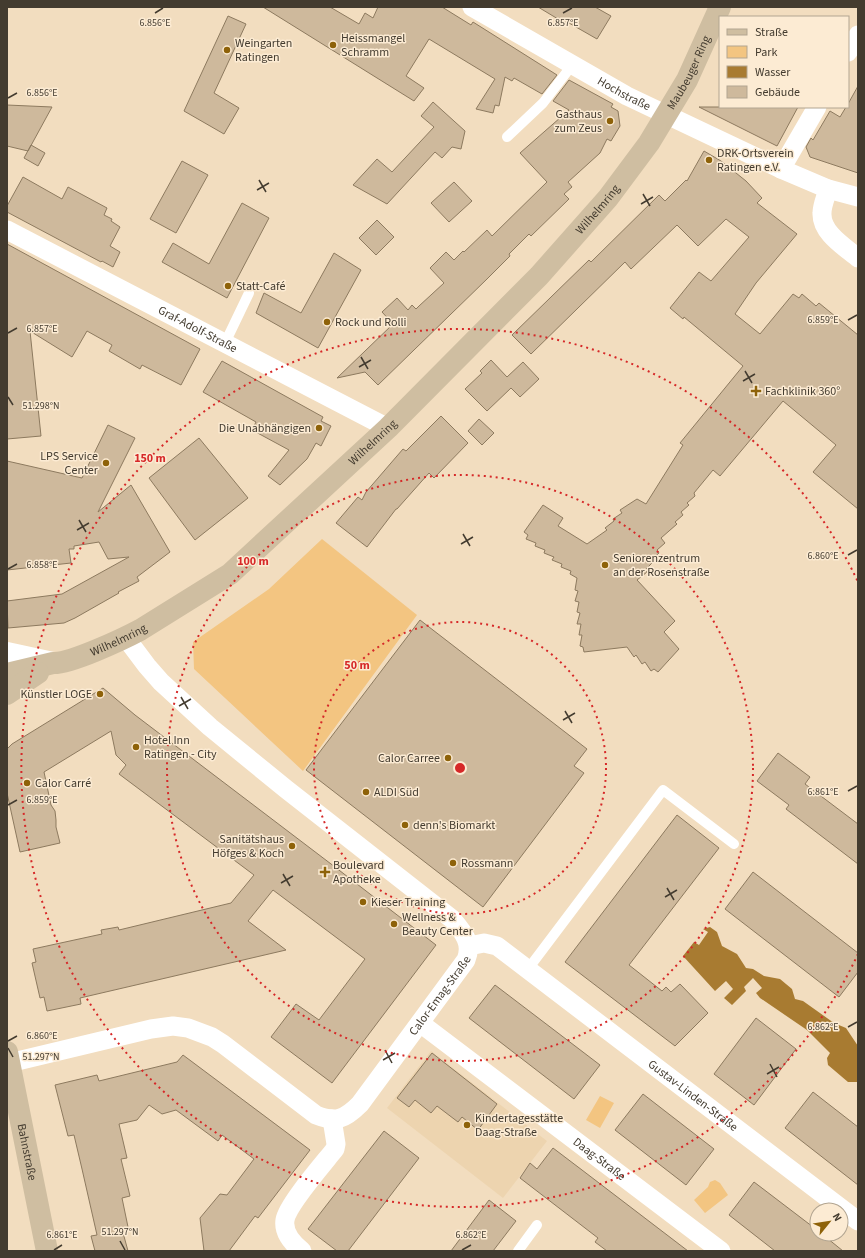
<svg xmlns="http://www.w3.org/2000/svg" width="865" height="1258" viewBox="0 0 865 1258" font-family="'Source Sans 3',sans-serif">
<rect width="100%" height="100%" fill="#f2ddbf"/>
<!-- built -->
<path fill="#edd4af" d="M431,1051L547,1141L503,1198L387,1108Z"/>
<!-- green -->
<path fill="#f3c581" d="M322,539L417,615L303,771L194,669L193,642L269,589Z
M600,1096L614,1103L600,1128L586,1120Z
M715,1180L720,1183L728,1195L705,1213L694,1200L708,1187L710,1182Z"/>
<!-- water -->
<path fill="#a87b31" d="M710,927L717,932L722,946L737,954L746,968L753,969L764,976L780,979L792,989L795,999L803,1001L834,1023L846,1028L858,1046V1082H848L828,1065L827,1058L830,1053L807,1030L760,998L756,993L762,988L753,978L744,987L746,991L732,1005L724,998L733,989L726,981L715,991L683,956L694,942L699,945L708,932L703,929Z"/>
<!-- building -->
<path fill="#ceb99c" stroke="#8d7a5f" d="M263,7H330L359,24L365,13L373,18L378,7H442L471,25L473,22L557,75L542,94L514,78L512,81L505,77L499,106L495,105L493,113L476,109L495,79L429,39L406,76L424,88L414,101Z
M538,7H595L611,16L597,39L569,23L568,25Z
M228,16L246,24L214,93L239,108L224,134L184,111Z
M569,80L613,104L611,107L618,111L620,126L611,141L607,139L600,153L568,182L572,187L564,194L569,199L531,236L529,234L509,254L510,256L487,279L378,385L365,372L337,378L393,324L382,312L397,298L408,310L412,305L416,309L419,306L444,283L430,268L446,252L454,260L463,251L464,252L487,230L492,236L547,182L520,153L569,110L553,101Z
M858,86V173L810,157L806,147L811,138L813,140L830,111L840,117L846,107H848V104Z
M433,102L465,131L461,149L452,147L442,158L435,152L387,204L353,185L377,159L392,172L434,127L421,116Z
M7,105L52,107L28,151L7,146Z
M699,107H798L777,146Z
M31,145L45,153L38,166L24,158Z
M704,151L721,161L746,181L762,198L757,203L797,234L756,283L735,314L760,334L793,294L799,298L802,294L816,306L819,303L858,335V509L813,472L836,445L783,401L720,476L713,470L694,493L695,496L687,503L689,505L681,512L683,515L675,522L677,524L661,538L665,543L657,550L659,553L651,560L653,562L645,570L647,572L637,580L675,621L664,632L679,649L658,672L654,669L651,671L645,662L642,664L636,655L634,657L627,647L584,652L583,647L580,646L582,635H579L581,624H577L580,613L577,612L579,602L575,601L578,591L575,590L577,578L570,574L571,571L561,567L562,564L552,560L554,557L544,553L545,550L535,546L536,543L526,539L528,535L524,532L543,505L563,518L558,526L587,544L607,530L605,528L614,521L613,519L622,513L620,510L637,499L646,504L683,445L680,443L743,366L684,317L683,319L670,308L699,272L711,281L749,237L726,219L698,246L677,225L631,269L625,262L531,354L512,335L589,260L591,262L659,195L665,201L686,180L687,181Z
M182,161L208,175L176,233L150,219Z
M23,177L62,199L68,187L107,208L104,215L112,219L111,221L120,227L110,246L120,252L113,267L102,261L101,262L7,212V206Z
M454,182L472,201L449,222L431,203Z
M242,203L269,218L227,298L162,262L173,243L209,264Z
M377,220L394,237L376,255L359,238Z
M7,244L200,349L181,385L142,365L140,369L109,351L112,345L87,331L72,357L30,331L41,436L7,439Z
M334,253L361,270L318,348L256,313L264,293L301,313Z
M491,360L507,377L523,362L539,379L520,397L511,388L487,411L465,389L482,373L480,371Z
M222,361L323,417L321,421L331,426L321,446L316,443L307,459L280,485L268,476L289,450L252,430L256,422L203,392Z
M441,416L468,443L434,478L429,473L397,509H396L367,547L336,523L358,497L362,500L366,492L403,449L406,451Z
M479,419L494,433L482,445L468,431Z
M108,425L135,438L98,512L131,485L170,552L137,577L139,581L118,592L119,593L75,618L64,623L8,628L7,601L62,594L129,557L108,559L99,542L74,546V549H69L71,563L7,570V461L82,478Z
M199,438L248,498L195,540L149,478Z
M420,620L587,749L574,766L584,773L483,907L306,770Z
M103,688L135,715L335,867L436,945L332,1083L271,1037L296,1004L319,1020L365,959L273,890L248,921L286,950L80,998L81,1004L47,1011L44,997L40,998L32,963L36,962L33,949L102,934L101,930L118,927L119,930L231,903L254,875L119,774L126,765L116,755L111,731L44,772L51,805L55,811L56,820V827L60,843L20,852L7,793V749L12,744Z
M778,753L810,777L805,784L858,824V864L786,809L789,805L757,781Z
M677,815L719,848L629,965L662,991L666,987L671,992L680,984L708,1013L675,1046L565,962Z
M753,872L858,953V972L839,997L725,909Z
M495,985L600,1065L574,1099L469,1018Z
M756,1018L796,1049L754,1105L714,1074Z
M432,1053L497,1104L478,1130L462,1117L458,1122L437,1106L431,1113L415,1100L409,1107L397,1098Z
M183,1055L310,1150L258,1218L255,1216L229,1251H204L200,1218L220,1194L227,1195L254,1159L222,1135L218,1141L176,1110L162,1114L149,1105L137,1120L119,1124L127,1158L121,1159L130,1196L122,1198L128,1227L122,1229L128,1251H95L91,1236L97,1235L82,1169L74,1135L68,1136L55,1085L97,1075L99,1081L177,1062Z
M813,1092L858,1127V1185L785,1128Z
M643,1094L714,1149L686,1185L615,1130Z
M384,1131L419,1158L348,1251H337L308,1229Z
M553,1148L582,1170L688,1251H607L595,1242L598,1238L520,1178L530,1163L537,1169Z
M754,1182L817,1230V1234H822L843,1251H775L729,1215Z
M489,1200L516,1221L493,1251H451Z"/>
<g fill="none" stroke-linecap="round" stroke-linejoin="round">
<!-- service -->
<path stroke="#fff" stroke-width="10" d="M507,137L543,103L573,64
M225,343L249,293
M528,969L663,790L734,844
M518,1251L537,1225"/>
<!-- minor -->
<g stroke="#fff" stroke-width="19">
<path id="s1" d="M472,7L627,96L667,115L781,169L828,189L858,197"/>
<path d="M848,52L858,35"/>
<path d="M781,169L817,107"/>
<path d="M828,189C826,197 822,205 822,213C821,233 845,247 858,258"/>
<path id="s2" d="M7,230L388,428"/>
<path id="s3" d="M469,946L484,943L497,946L858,1221"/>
<path id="s4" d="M420,1023L721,1251"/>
<path id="s5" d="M9,1063L151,1029L173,1026L188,1028L212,1037L223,1044L316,1115C336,1123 345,1119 360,1104L466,960C473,943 463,932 452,919L286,789L210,727L161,682L147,666L126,638"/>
<path d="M302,1251C292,1243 283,1233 285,1220C287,1205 324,1163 335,1149L336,1144L332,1119"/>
</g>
<!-- tertiary -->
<path stroke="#fff" stroke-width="22" d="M7,653L53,663"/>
<!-- secondary -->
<g stroke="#cfbea1" stroke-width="22">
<path id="s6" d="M7,674L53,663C70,664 123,639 140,630L230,574L388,428L539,276L608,198L649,143L687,80L720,7"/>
<path d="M7,694L38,673"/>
<path id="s7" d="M7,1052L47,1251"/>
</g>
</g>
<!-- ticks -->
<path fill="none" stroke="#433b2f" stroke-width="1.5" d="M155,13L163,8M563,13L572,8M8,98L17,93M259,180L266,192M257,190L269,183M643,194L650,206M641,204L653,197M848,320L857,315M8,333L17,328M361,357L368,369M359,367L371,360M745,371L752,383M743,381L755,374M8,397L13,405M79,520L86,532M77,530L89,523M463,534L470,546M461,544L473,537M848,555L857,550M8,569L17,564M181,697L188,709M179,706L191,699M565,711L572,723M563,720L575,713M848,791L857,786M8,805L17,800M283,874L290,886M281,883L293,876M667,888L674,900M665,897L677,890M848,1027L857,1022M8,1041L17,1036M8,1048L13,1057M385,1050L392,1063M383,1060L395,1053M770,1064L777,1077M767,1074L779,1067M120,1241L125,1250M54,1250L62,1245M462,1250L471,1245"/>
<!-- distance rings -->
<g fill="none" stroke="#d62828" stroke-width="2" stroke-dasharray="2 4">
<circle cx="460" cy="768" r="146"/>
<circle cx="460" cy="768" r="293"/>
<path d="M858 954A439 439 0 1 1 858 582"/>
</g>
<!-- markers -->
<g fill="#8e6209" stroke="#fcebd3" stroke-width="1.5">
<circle cx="333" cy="45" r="4"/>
<circle cx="227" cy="50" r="4"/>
<circle cx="610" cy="121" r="4"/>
<circle cx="709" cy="160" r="4"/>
<circle cx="228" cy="286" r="4"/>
<circle cx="327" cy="322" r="4"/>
<path d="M754 385h4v4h4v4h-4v4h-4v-4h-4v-4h4z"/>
<circle cx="319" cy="428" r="4"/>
<circle cx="106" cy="463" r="4"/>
<circle cx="605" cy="565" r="4"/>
<circle cx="100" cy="694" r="4"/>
<circle cx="136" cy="747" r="4"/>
<circle cx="448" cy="758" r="4"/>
<circle cx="27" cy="783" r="4"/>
<circle cx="366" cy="792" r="4"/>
<circle cx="405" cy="825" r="4"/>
<circle cx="292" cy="846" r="4"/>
<circle cx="453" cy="863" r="4"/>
<path d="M323 866h4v4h4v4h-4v4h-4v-4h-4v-4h4z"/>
<circle cx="363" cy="902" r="4"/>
<circle cx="394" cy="924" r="4"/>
<circle cx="467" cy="1125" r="4"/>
</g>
<g text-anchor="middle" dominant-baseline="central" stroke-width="3" stroke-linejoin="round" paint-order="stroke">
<!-- poi labels -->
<g font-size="12" fill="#433b2f" stroke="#fcebd3" text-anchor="start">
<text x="341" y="38">Heissmangel<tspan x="341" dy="14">Schramm</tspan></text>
<text x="235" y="43">Weingarten<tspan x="235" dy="14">Ratingen</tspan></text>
<text x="602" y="114" text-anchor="end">Gasthaus<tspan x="602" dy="14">zum Zeus</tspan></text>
<text x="717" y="153">DRK-Ortsverein<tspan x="717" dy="14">Ratingen e.V.</tspan></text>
<text x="236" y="286">Statt-Café</text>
<text x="335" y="322">Rock und Rolli</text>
<text x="765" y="391">Fachklinik 360°</text>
<text x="311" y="428" text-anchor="end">Die Unabhängigen</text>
<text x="98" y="456" text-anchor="end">LPS Service<tspan x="98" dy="14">Center</tspan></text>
<text x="613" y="558">Seniorenzentrum<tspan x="613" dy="14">an der Rosenstraße</tspan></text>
<text x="92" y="694" text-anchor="end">Künstler LOGE</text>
<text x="144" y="740">Hotel Inn<tspan x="144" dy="14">Ratingen - City</tspan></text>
<text x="440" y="758" text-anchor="end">Calor Carree</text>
<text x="35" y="783">Calor Carré</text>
<text x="374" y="792">ALDI Süd</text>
<text x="413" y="825">denn's Biomarkt</text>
<text x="284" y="839" text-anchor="end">Sanitätshaus<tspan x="284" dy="14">Höfges &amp; Koch</tspan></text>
<text x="461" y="863">Rossmann</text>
<text x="333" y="865">Boulevard<tspan x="333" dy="14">Apotheke</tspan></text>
<text x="371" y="902">Kieser Training</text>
<text x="402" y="917">Wellness &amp;<tspan x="402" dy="14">Beauty Center</tspan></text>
<text x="475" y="1118">Kindertagesstätte<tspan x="475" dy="14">Daag-Straße</tspan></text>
</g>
<!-- street labels -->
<g font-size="12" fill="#433b2f" stroke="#fcebd3">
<text stroke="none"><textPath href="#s6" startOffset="930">Maubeuger Ring</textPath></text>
<text stroke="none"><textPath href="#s1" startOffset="175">Hochstraße</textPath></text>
<text stroke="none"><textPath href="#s6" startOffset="765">Wilhelmring</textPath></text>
<text stroke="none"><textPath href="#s2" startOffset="215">Graf-Adolf-Straße</textPath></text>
<text stroke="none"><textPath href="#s6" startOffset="441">Wilhelmring</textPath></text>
<text stroke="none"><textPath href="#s6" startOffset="117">Wilhelmring</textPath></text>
<text stroke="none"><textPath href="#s5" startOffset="523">Calor-Emag-Straße</textPath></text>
<text stroke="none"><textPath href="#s3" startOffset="275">Gustav-Linden-Straße</textPath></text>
<text stroke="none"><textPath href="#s7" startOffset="102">Bahnstraße</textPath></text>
<text stroke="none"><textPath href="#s4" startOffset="225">Daag-Straße</textPath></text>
</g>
</g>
<g font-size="10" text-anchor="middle" fill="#433b2f" stroke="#fcebd3" stroke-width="3" stroke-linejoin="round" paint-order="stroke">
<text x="155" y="26">6.856°E</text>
<text x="563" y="26">6.857°E</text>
<text x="42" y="96">6.856°E</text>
<text x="823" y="323">6.859°E</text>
<text x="42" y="332">6.857°E</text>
<text x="41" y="409">51.298°N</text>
<text x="823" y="559">6.860°E</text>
<text x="42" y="568">6.858°E</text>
<text x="823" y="795">6.861°E</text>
<text x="42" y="803">6.859°E</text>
<text x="823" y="1030">6.862°E</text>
<text x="42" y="1039">6.860°E</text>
<text x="41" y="1060">51.297°N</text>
<text x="120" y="1235">51.297°N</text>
<text x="62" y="1238">6.861°E</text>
<text x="471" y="1238">6.862°E</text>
</g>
<circle cx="460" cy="768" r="6" fill="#d62828" stroke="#fcebd3" stroke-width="2"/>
<g font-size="12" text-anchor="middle" font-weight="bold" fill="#d62828" stroke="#fcebd3" stroke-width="3" stroke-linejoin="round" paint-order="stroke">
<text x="150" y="462">150 m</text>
<text x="253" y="565">100 m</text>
<text x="357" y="669">50 m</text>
</g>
<!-- border -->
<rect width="865" height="1258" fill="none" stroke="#433b2f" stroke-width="16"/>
<!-- legend -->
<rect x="719" y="16" width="130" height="92" fill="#fcebd3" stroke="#b2a591"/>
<rect x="727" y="29" width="20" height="6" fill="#cfbea1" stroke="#b2a591"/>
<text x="755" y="36" font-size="12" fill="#433b2f">Straße</text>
<rect x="727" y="46" width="20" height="12" fill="#f3c581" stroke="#b2a591"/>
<text x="755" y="56" font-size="12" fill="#433b2f">Park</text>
<rect x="727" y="66" width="20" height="12" fill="#a87b31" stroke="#b2a591"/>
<text x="755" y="76" font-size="12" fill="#433b2f">Wasser</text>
<rect x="727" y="86" width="20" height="12" fill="#ceb99c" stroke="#b2a591"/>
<text x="755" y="96" font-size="12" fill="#433b2f">Gebäude</text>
<!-- north arrow -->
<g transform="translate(829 1222) rotate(60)"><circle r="19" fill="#fcebd3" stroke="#b2a591"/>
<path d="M0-3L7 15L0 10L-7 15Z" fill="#8e6209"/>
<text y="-6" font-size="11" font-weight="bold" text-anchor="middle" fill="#433b2f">N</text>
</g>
</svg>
